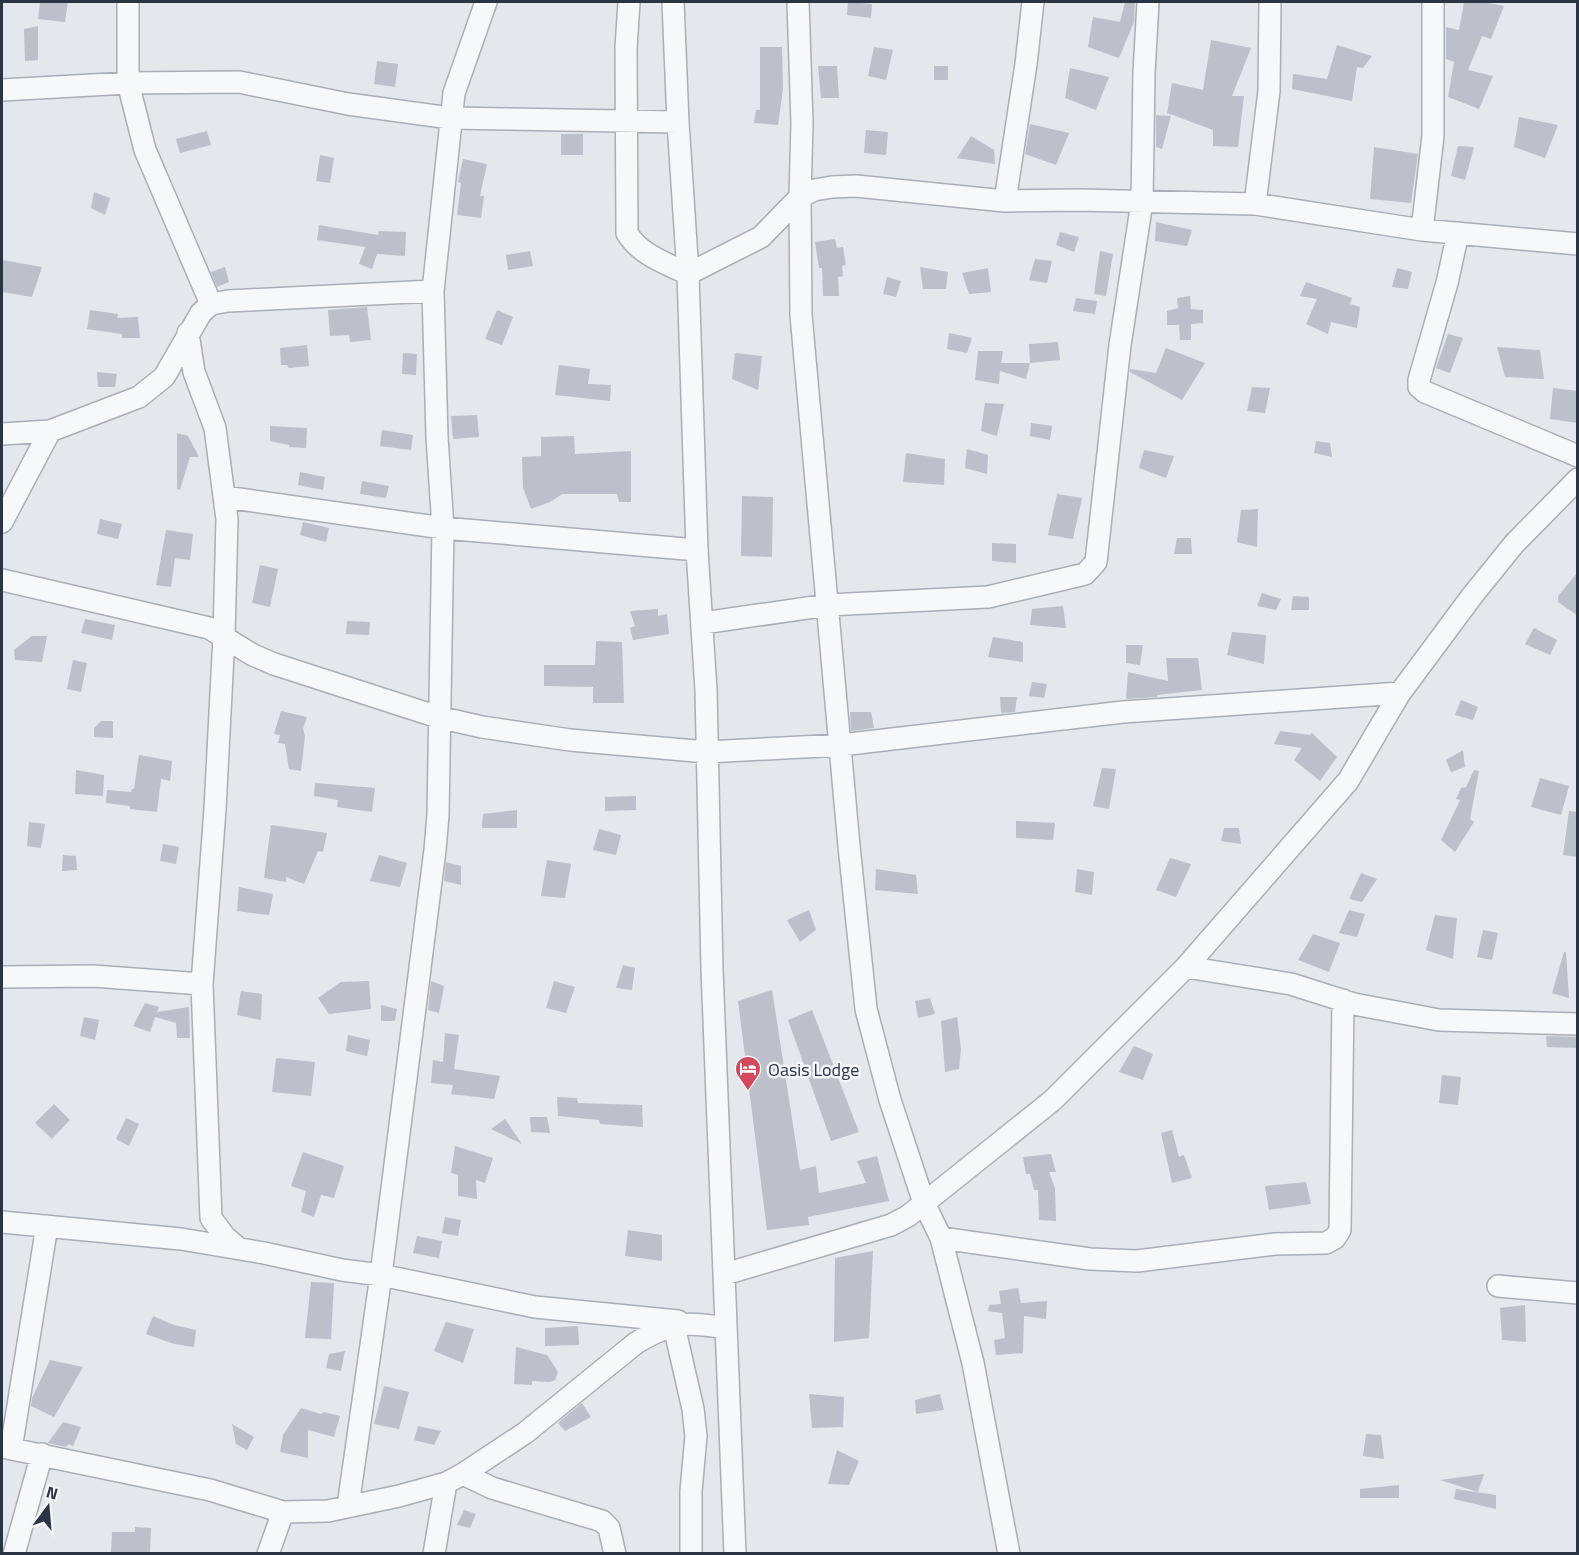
<svg xmlns="http://www.w3.org/2000/svg" width="1579" height="1555" viewBox="0 0 1579 1555" font-family="'Titillium Web',sans-serif">
<rect width="100%" height="100%" fill="#e4e7ec"/>
<!-- building -->
<path fill="#bbc0ca" d="M40,2H68L65,22L38,19Z
M848,2L872,4L871,18L847,15Z
M1125,2H1135L1134,22L1119,58L1088,47L1093,17L1120,22Z
M1464,2H1483L1504,6L1491,39L1482,36L1468,70L1493,76L1479,109L1448,97L1454,62L1446,59V27L1459,30Z
M38,26V60L25,61L24,29Z
M1211,40L1251,48L1232,96H1244L1238,147L1213,146V130L1167,113L1172,83L1203,90Z
M1337,45L1372,56L1363,68L1357,67L1352,101L1292,89L1293,74L1327,79Z
M760,47H782L783,89L778,125L754,123L756,110H760Z
M874,47L893,50L886,80L868,76Z
M377,61L398,64L395,87L374,84Z
M818,66H837L839,98H821Z
M934,66H948V80H934Z
M1070,68L1109,77L1096,110L1065,98Z
M1156,115L1171,116L1162,149L1156,147Z
M1519,117L1558,125L1545,158L1514,147Z
M1030,124L1069,133L1056,165L1025,154Z
M866,130L888,132L886,155L864,153Z
M207,131L211,145L180,153L176,139Z
M561,134H583V155H561Z
M971,136L994,150L995,164L957,158Z
M1458,146L1474,147L1465,180L1451,176Z
M1374,147L1418,154L1411,203L1370,199Z
M320,155L334,158L330,183L316,181Z
M463,159L487,164L480,196H484L481,218L457,215L461,183L458,182Z
M94,192L110,198L105,215L91,208Z
M1156,222L1192,230L1187,246L1155,241Z
M319,225L378,235L379,231L406,232L405,256L377,254L372,269L359,264L365,247L317,240Z
M1060,232L1079,237L1074,252L1056,245Z
M835,239L837,248L843,247L846,265L842,266L843,276L838,277L839,296H823L822,268H819L815,242Z
M530,251L533,266L508,270L506,255Z
M1100,251L1113,254L1106,296L1094,294Z
M1035,259L1052,261L1047,283L1029,280Z
M2,260L42,267L32,297L2,292Z
M225,267L229,282L217,287L211,272Z
M920,267L948,272L946,289H923Z
M988,268L991,292L969,294L962,273Z
M1397,268L1412,272L1408,289L1392,287Z
M887,277L901,281L896,297L883,294Z
M1306,282L1352,298L1350,304L1360,307L1357,328L1331,322L1328,334L1306,324L1317,299L1300,296Z
M1190,296L1191,309L1203,310V323L1191,324V340H1180L1179,325H1167V311L1178,308L1177,298Z
M1076,298L1097,301L1095,314L1073,311Z
M367,307L371,340L350,342L349,335L330,336L328,310Z
M90,310L118,314L117,318L138,317L140,338H122V334L87,329Z
M497,310L513,317L502,345L485,339Z
M949,333L972,338L967,353L947,349Z
M1448,334L1463,338L1450,373L1436,368Z
M1058,342L1060,360L1030,363L1029,344Z
M307,345L309,366L289,368L287,365H281L280,348Z
M1497,347L1540,350L1544,379L1505,377Z
M1166,348L1205,363L1182,400L1130,372V369L1156,373Z
M978,351H1003L1001,363H1030L1026,379L1000,371L999,384L975,380Z
M403,353L417,354L416,375L402,374Z
M735,353L762,356L758,390L732,379Z
M559,365L590,369L588,384L611,385L610,401L555,395Z
M97,372L117,374L115,387H98Z
M1252,387L1270,388L1265,413L1247,411Z
M1553,388L1578,391V423L1550,419Z
M985,403L1004,404L997,436L981,431Z
M477,415L479,437L453,439L451,416Z
M1031,423L1052,426L1050,440L1030,436Z
M270,426L307,428L306,448L289,447V445L270,441Z
M382,430L413,435L411,450L380,446Z
M177,433L188,436L199,457H190L180,490L177,489Z
M574,436L575,454L631,451V502H619L617,494H562L550,502L531,509L523,488L522,457L541,456V437Z
M1316,441L1330,443L1332,457L1314,453Z
M967,449L988,455L987,474L965,468Z
M1144,450L1174,456L1166,478L1139,468Z
M906,453L945,459L944,485L903,482Z
M300,472L325,477L323,490L298,485Z
M362,481L389,486L386,498L360,494Z
M1057,494L1082,498L1073,539L1048,535Z
M742,496L773,497L772,557L741,556Z
M1258,509L1257,547L1237,542L1241,510Z
M100,519L122,524L118,539L97,534Z
M303,522L329,528L326,542L300,535Z
M166,530L193,534L190,560L175,558L171,587L156,585Z
M1177,538H1191L1192,554H1174Z
M992,543L1016,544V563L992,561Z
M260,565L278,569L270,607L252,603Z
M1578,572V616L1558,602V596Z
M1262,593L1281,599L1276,610L1257,606Z
M1293,596L1309,597V610H1291Z
M1063,606L1066,628L1030,625L1032,609Z
M658,609V616L667,614L669,634L633,640L630,628L635,626L630,611Z
M85,619L115,625L112,640L81,633Z
M347,621L370,622L369,635L346,634Z
M1534,628L1557,640L1550,655L1525,644Z
M1232,632L1266,635L1264,664L1227,655Z
M32,636H47L42,662L15,660L14,650Z
M993,637L1023,642V662L988,657Z
M596,641L622,642L624,703H593V687L544,686V665H595Z
M1126,645H1143L1140,665L1126,663Z
M1166,658H1198L1202,690L1157,695V697L1126,699L1128,672L1168,681Z
M73,660L87,663L81,692L67,689Z
M1032,682L1047,684L1044,698L1029,696Z
M1000,697H1017L1015,712L1001,713Z
M1461,700L1478,707L1473,720L1455,715Z
M281,711L307,717L303,729L305,736L301,771L289,769L285,744L278,743L280,735L274,734Z
M850,712H871L874,728L851,731Z
M101,721H113V738L94,737V728Z
M1280,731L1310,735L1312,733L1337,757L1320,781L1294,760L1302,748L1274,744Z
M1463,750L1465,767L1451,772L1446,760Z
M139,755L172,761L170,781L161,779L157,812L130,809V806L106,803L107,790L131,792L132,789H134Z
M1102,768L1116,769L1109,809L1093,806Z
M76,770L104,775L103,796L75,794Z
M1474,770L1479,771L1470,819L1474,822L1455,852L1441,840L1460,800L1456,799L1461,788L1466,787Z
M1540,778L1569,786L1561,815L1531,807Z
M315,783L375,788L372,812L337,807L338,800L314,796Z
M636,796V810L605,811V797Z
M517,810V828H482L483,814Z
M1569,811L1578,812V857L1563,855Z
M1016,821L1055,823L1053,840L1016,838Z
M29,822L45,824L41,848L27,846Z
M271,825L327,833L323,852L318,851L304,884L286,877V882L264,878Z
M1224,828H1239L1241,844L1221,841Z
M599,829L621,835L616,855L593,850Z
M163,844L179,847L176,864L160,861Z
M63,855L76,856L77,870L62,871Z
M379,855L407,863L400,887L370,881Z
M1170,858L1191,864L1176,897L1156,890Z
M547,860L571,864L565,898L541,896Z
M446,862L461,866V885L444,881Z
M876,869L916,875L918,894L875,890Z
M1077,869L1094,872L1092,895L1075,892Z
M1361,873L1377,879L1362,902L1349,899Z
M239,887L273,894L269,915L237,911Z
M809,910L816,930L800,942L787,920Z
M1349,910L1365,914L1357,937L1339,933Z
M1435,915L1457,918L1453,959L1426,950Z
M1483,930L1498,933L1492,960L1477,957Z
M1313,934L1340,943L1329,972L1298,960Z
M1564,952H1566L1569,998L1552,993Z
M623,965L635,968L632,990L616,988Z
M369,981L371,1009L329,1014L318,998L341,982Z
M431,981L444,986L439,1013L428,1010Z
M554,981L575,987L566,1013L546,1008Z
M772,990L800,1170L816,1166L819,1193L866,1183L857,1161L877,1156L889,1201L808,1217L809,1225L767,1230L738,1001Z
M241,991L262,994L261,1020L237,1015Z
M930,998L935,1014L918,1018L915,1001Z
M145,1003L159,1007L157,1012L189,1007L190,1038H177L176,1023L155,1017L150,1032L133,1026Z
M381,1005L397,1009L395,1021H381Z
M812,1010L859,1132L831,1141L788,1020Z
M84,1017L99,1020L95,1040L80,1036Z
M957,1017L961,1049L959,1069L945,1072L941,1021Z
M445,1033L459,1035L454,1069L500,1076L494,1099L451,1094L453,1085L431,1083L433,1060L443,1062Z
M348,1035L370,1040L367,1056L346,1051Z
M1546,1036L1578,1037V1048L1547,1047Z
M1134,1046L1153,1054L1143,1080L1119,1072Z
M276,1058L315,1062L311,1096L272,1092Z
M1442,1075L1461,1077L1458,1105L1439,1103Z
M557,1097L577,1098L578,1103L642,1105L643,1127L600,1124L599,1120L558,1116Z
M54,1104L70,1120L52,1139L35,1123Z
M530,1117H547L550,1133L531,1132Z
M126,1118L139,1124L129,1146L116,1139Z
M505,1119L522,1144L491,1129Z
M1172,1130L1179,1157L1184,1155L1192,1178L1172,1183L1161,1133Z
M455,1146L493,1158L485,1183L476,1180L477,1199L458,1196V1175L451,1173Z
M303,1152L344,1166L334,1198L321,1195L314,1217L301,1212L306,1191L291,1186Z
M1051,1154L1056,1172H1049L1055,1188L1056,1221L1039,1220L1038,1190H1034L1030,1174H1026L1023,1157Z
M1306,1182L1311,1204L1269,1210L1265,1186Z
M445,1217L461,1220L458,1236L442,1233Z
M628,1230L662,1235V1261L625,1256Z
M417,1236L442,1241L439,1258L413,1253Z
M873,1251L869,1338L834,1342L835,1258Z
M311,1282L334,1283L331,1339L305,1338Z
M1018,1288L1021,1303L1047,1301L1046,1319L1024,1316L1023,1353L996,1355L994,1340L1005,1338L1002,1313L988,1311L989,1305L1001,1304L999,1291Z
M1525,1305L1526,1342L1502,1340L1500,1308Z
M153,1316L174,1325L196,1330L194,1347L174,1344L146,1334Z
M446,1322L474,1329L463,1363L434,1351Z
M578,1326L579,1345L545,1346V1328Z
M516,1347L547,1355L558,1372L555,1380L550,1382L532,1381V1385L514,1384Z
M345,1351L341,1371L326,1368L329,1354Z
M50,1360L83,1367L54,1417L31,1406L32,1398Z
M384,1386L409,1392L399,1429L374,1424Z
M809,1394L844,1397L843,1427L812,1428Z
M940,1394L944,1410L916,1414L915,1400Z
M582,1403L591,1417L565,1431L558,1423Z
M301,1408L321,1414L324,1412L340,1416L334,1437L308,1430V1458L280,1452L283,1435Z
M63,1422L81,1427L73,1446L69,1444L66,1447L48,1443Z
M232,1424L254,1437L247,1450L236,1444Z
M418,1426L441,1431L434,1445L414,1440Z
M1366,1434L1381,1435L1384,1459L1363,1456Z
M837,1450L859,1461L849,1485L828,1484Z
M1484,1474L1478,1492L1440,1480Z
M1399,1485V1498H1360V1489Z
M1456,1489L1496,1495V1509L1454,1499Z
M464,1510L476,1514L470,1528L457,1525Z
M135,1527L151,1528L150,1554H111L112,1532H135Z"/>
<g fill="none" stroke-linecap="round" stroke-linejoin="round">
<defs>
<path id="minor" d="M128,2V83L145,150L211,304
M629,2L626,48L627,233C640,255 666,263 688,274L761,237L800,197L814,190L832,187L856,186L1005,201L1078,200L1255,204L1422,230L1578,244
M673,2L678,122L688,274L697,550L706,690L712,969L735,1554
M798,2L802,123L800,197L801,315L849,846L866,1009L890,1100L924,1203L941,1238L973,1363L1009,1554
M2,90L128,83L239,82L348,104L450,118L678,122
M1005,201L1026,64L1033,2
M1255,204L1269,91L1270,2
M1422,230L1433,136V2
M1458,233L1447,283L1419,380V387L1425,392L1578,456
M188,333L194,372L215,428L227,519L224,636L215,809L202,984L211,1218L225,1237L238,1248
M2,434L50,431L139,397L164,377L201,313L211,304L228,301L433,291
M225,497L443,528L697,550
M2,522L50,431
M2,580L209,628L253,655L274,664L438,717L482,727L570,740L707,752L841,745L1123,712L1400,693
M703,623L828,605L988,597L1085,574L1096,562L1120,345L1142,202L1144,73L1148,2
M1186,967L1348,781L1400,693L1472,596L1514,544L1578,479
M2,977L93,976L202,984
M2,1222L181,1239L264,1253L342,1270L381,1275L535,1307L678,1321
M941,1238L1090,1259L1137,1261L1275,1244L1326,1243L1335,1238L1340,1230L1343,1000
M725,1274L891,1225L908,1216L1053,1100L1186,967L1291,984L1354,1004L1439,1020L1578,1024
M1498,1286L1578,1293
M674,1326L693,1409L696,1436L691,1491V1554
M2,1447L210,1490L283,1512L328,1511L399,1496L446,1483L463,1474L525,1433L636,1343C671,1322 686,1321 725,1328
M11,1449L47,1226
M463,1474L492,1488L602,1521L609,1528L615,1554
M348,1506L381,1275L435,850L438,815L443,528L437,437L433,291L454,93L486,2
M14,1554L42,1454
M268,1554L283,1512
M434,1554L446,1483"/>
</defs>
<!-- minor casing -->
<use href="#minor" stroke="#a9aeb7" stroke-width="24"/>
<!-- minor -->
<use href="#minor" stroke="#f7f8fa" stroke-width="21"/>
</g>
<!-- icons -->
<defs>
<symbol id="hotel-pin" viewBox="-11 -11 22 30"><path d="M0 17L-7.5 6A9.5 9.5 0 1 1 7.5 6Z" fill="#d1495b" stroke="#f4f6f9"/><path d="M-6-4.5h1.5V1H6V5H4.5V3h-9V5H-6ZM-4 0a1.8 1.8 0 1 1 3.6 0ZM.5 0V-2.5h3Q6-2.5 6 0Z" fill="#fff"/></symbol>
</defs>
<g fill-rule="evenodd">
<use href="#hotel-pin" x="733" y="1054" width="30" height="40"/>
</g>
<g text-anchor="middle" dominant-baseline="central" stroke-width="5" stroke-linejoin="round" paint-order="stroke">
<!-- poi labels -->
<g font-size="18" fill="#2b3445" stroke="#f4f6f9" text-anchor="start">
<text x="768" y="1069">Oasis Lodge</text>
</g>
</g>
<!-- border -->
<rect width="1579" height="1555" fill="none" stroke="#2b3445" stroke-width="6"/>
<!-- north arrow -->
<g transform="translate(48 1507) rotate(16)" stroke="#f4f6f9" stroke-width="4.5" paint-order="stroke">
<path d="M0-4.5L10 22L0 15L-10 22Z" fill="#2b3445"/>
<text y="-9" font-size="16" font-weight="bold" text-anchor="middle" fill="#2b3445">N</text>
</g>
</svg>
